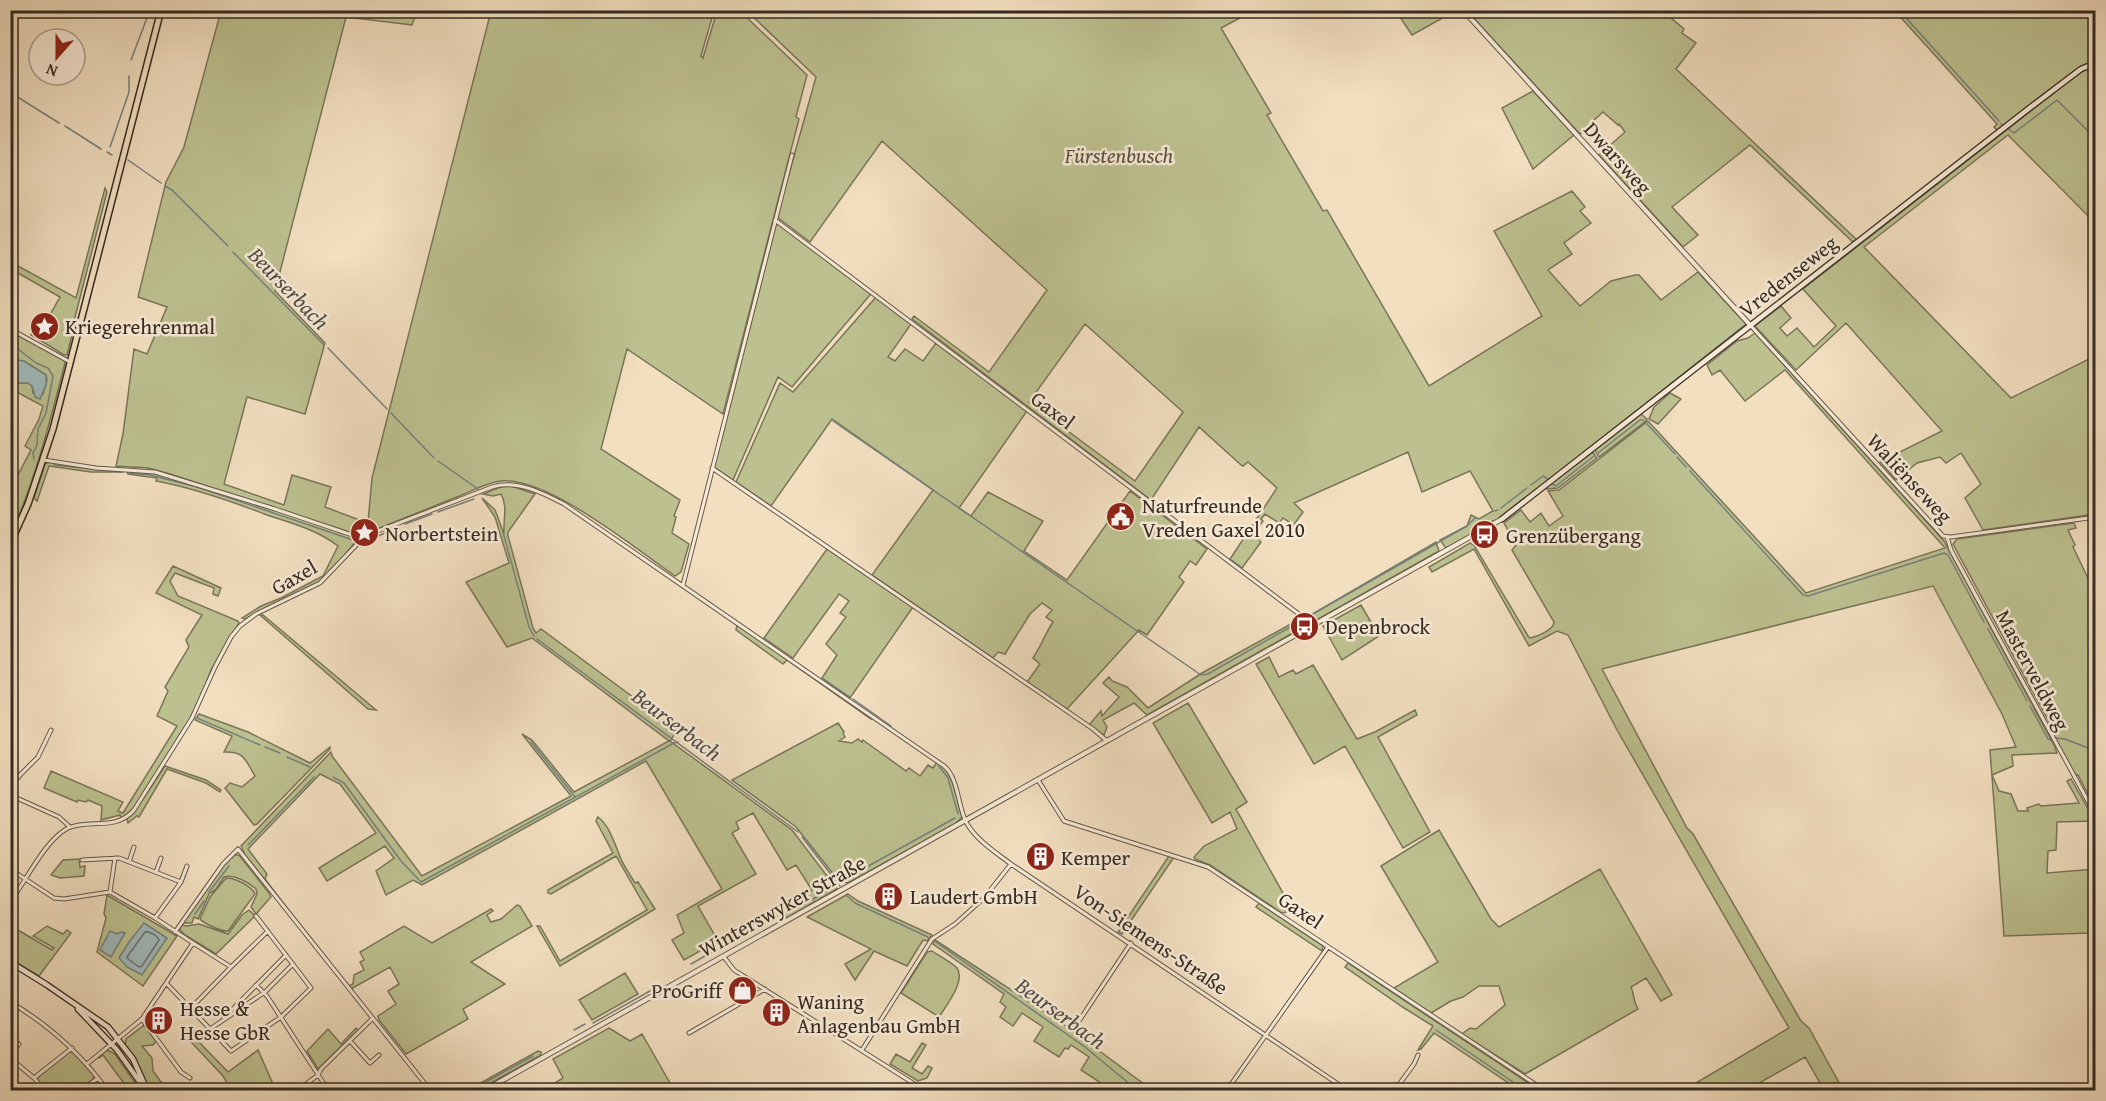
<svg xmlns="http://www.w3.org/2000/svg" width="2106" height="1101" viewBox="0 0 2106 1101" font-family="'Gentium Book Plus',serif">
<rect width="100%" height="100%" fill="#f2dfc0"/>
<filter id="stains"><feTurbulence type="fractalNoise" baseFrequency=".00333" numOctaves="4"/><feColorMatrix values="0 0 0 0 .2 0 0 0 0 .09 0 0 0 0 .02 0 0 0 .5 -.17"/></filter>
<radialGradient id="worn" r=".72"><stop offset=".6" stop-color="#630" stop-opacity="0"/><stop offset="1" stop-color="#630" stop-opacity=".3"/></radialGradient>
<!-- green -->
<path fill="#bdc190" stroke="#797659" stroke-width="1.5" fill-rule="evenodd" d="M1237,10L1239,14L1245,11H1253L1221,28L1271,113L1267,115L1323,211L1327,210L1429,386L1542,316L1494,231L1572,191L1585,207L1580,211L1591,223L1564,243L1572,254L1548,270L1580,306L1611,281L1635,275H1639L1661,300L1698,272L1746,324L1501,518L1478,527L1480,530L1446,548L1440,540L1467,526L1471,515L1479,519L1493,511L1470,471L1422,492L1408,452L1294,503L1303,512L1287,534L1282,531L1289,522L1283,518L1279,523L1265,514L1261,519L1263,521L1254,533L1261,538L1259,540L1261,542L1242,568L1230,559L1277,488L1248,462L1243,466L1241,465L1199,427L1151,500L912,319L914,316L989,372L1047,290L882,141L810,242L777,217L816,77L747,11ZM1085,324L1183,412L1135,481L1029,402Z
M1404,10H1454L1455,11L1412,35L1398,14Z
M221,11H417L412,25L346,17L275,291L325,343L305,414L247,397L224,484L284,505L292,475L331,487L325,507L362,521L359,535L170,474L149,468L116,466L123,434L134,349L147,354L167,307L138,297L166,182L184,147Z
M491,11H714L701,56L703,58L717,11H740L807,75L796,117L799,119L723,414L627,349L601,449L680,500L674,516L676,517L672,533L689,544L681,572L675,576C636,549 547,476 500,481C486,483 470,492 457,497C427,509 397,521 367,533L372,478Z
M1467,11H1669L1670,17L1684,29L1682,33L1696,43L1676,69L1857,240L1853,242L1750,145L1672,207L1698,235L1683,247L1599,155L1625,132L1619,124L1618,125L1603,112L1592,122L1593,123L1580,134Z
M1895,11H2095V60L2081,67L1998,131L1994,127L1997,124Z
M2095,66V223L2008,135L1864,247L2011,398L2095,356V514L1983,530L1965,498L1981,484L1961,453L1946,463L1940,457L1917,463L1896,480L1880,462L1942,431L1846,323L1796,370L1755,326L1781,306L1791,318L1780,328L1787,336L1797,328L1814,347L1836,326L1803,289L2082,71Z
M1533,91L1574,135L1533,169L1502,108Z
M105,188L107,192L72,329L71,334L72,335L67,355H64L38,339L45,326L42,325L35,337L31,335L43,316L48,318L60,297L11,269V262L76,298Z
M776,224L780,225L870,293V295L792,387L778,377L733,480L714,467Z
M876,297L911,324L888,357L895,361L905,349L923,361L936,343L1027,411L959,508L971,516L988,492L1043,521L1024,551L1067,580L1130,491L1207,549L1196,565L1190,561L1179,577L1184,582L1147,635L1139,630L1067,709L1027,682L1040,664L1033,658C1041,646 1045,634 1053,622L1046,617L1052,610L1042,603L1030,614L1005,654L998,652L993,658L872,575L933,490L832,419L771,506L736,482L780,383L793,392Z
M10,330L63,359L65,363C50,421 36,479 11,534V488L31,450L25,446L39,419L43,406L11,389V381L15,383H28L32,386L33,393L43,394L47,380L46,375L29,364L15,362L11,368Z
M1755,333L1944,541L2055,747L2057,753L2012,755L2013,766L1992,775L1999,791L2011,794L2018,811H2028L2027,808L2039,804L2041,806L2079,803L2067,781L2071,779L2095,821L2057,822L2056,850L2048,851L2047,873L2095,869V903L2090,904V910H2095V937H2092L2090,933L2004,936L1990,750L2016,747L2002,714L1933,586L1602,669L1687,828L1693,834L1801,1021L1809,1028L1843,1090H1824L1805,1057L1747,1090H1684L1789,1028L1617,730L1568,635L1557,631L1529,646L1474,549L1432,572L1429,567L1470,543L1474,545L1528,636L1530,638C1539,636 1547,632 1553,626L1554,622L1512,550L1516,545L1504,523L1521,510L1530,522L1541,513L1549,526L1563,516L1548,491L1559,490L1648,421L1806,593L1945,548L1785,370L1745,401L1720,370L1712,375L1707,365L1737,341L1748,338Z
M1670,393L1681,399L1658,424L1649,419L1654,407Z
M1641,414L1647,419L1646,421L1599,457L1595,450Z
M1593,452L1597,458L1558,488L1547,489L1546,487Z
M50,462L121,470L122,472H91L49,466L37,501L34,498L45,464Z
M127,470L152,472L262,505L354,537L356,541L332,571L321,581L245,619L242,618L261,606L281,598L323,576L338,546C318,530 291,523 267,515C231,501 194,488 156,481L157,478L128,474Z
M511,486L535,494L508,532V536L533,628L536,633L541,629L633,697L676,732L670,741L792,830L837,889L787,918L783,913V906L812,890L796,865L787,870L753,813L736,822L739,829L732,833L756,874L698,906L718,941L684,960L672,940L684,933L677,915L722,889L646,761L422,885L413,880L386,895L376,871L394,858L385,846L327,881L319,868L376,833L340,784L320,774L248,849L267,874L265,879L283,903L245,855L241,846L331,752L332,756L422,876L571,796L522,734L532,740L574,792L669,741L532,638L507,647L466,582L509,563L495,517L482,498L495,510L504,534C503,520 508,506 501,494L493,496L483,494L501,487Z
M2074,523L2076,528L2068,530L2075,545L2073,547L2095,593V808L2078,775H2075L2050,730L2049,722L1953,544L1957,539Z
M1436,542L1439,551L1313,622L1307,617Z
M827,549L913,607L850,698L822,678L837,655L826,644L846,617L840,613L849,601L839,594L793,658L764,638Z
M173,566L221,588L218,596L213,594L214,588L175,573L170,581L178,596L238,621L239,623L211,670L198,706L188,724L133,809L121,819L120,815L101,820L102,806L88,800L86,802L78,800L77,802L44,788L51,771L123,802L118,811L123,813L177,726L157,716L168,691L165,687L189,647L186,640L202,615L156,593Z
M1361,605L1379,636L1342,660L1323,626Z
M260,615H263L376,710L368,709Z
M1300,619L1307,625L1147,715L1134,703L1103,720L1107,727L1104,735L1089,725L1101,711L1102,716L1119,697L1103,683L1109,677L1112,681L1127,687L1148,708L1202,673Z
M737,625L871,716V719L787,660L783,664L736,630Z
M1269,657L1279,677L1293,670L1296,674L1313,665L1357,739L1375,732L1415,710L1417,715L1378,737L1430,832L1403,848L1345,746L1314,764L1256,664Z
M1188,703L1247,802L1236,809L1293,911L1282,913L1210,865L1195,859L1194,857L1204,846L1237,829L1230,812L1212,823L1153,723Z
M199,714L248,732L310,763L330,747V749L257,824L254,825L225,788L230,783L242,787L255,776C245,760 245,751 224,752L232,736L195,720Z
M838,723L844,732L843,733L845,737L839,741L852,743L858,739L862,742L863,740L906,771L909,768L920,776L928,765L933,768L937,762C956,775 955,798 962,817L955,824L848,883L838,880L796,827L732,780Z
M165,766L206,780L221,790L220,792L206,783L167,769L139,817L137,816L128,823L127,818L139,805Z
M598,817C609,825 614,842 619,854C622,864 630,874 635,883L638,882L655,909L560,966L537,926H540L560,961L647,910L616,856L551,894L548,893V890L613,853L596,821Z
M1439,830L1491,919L1499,927L1600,869L1672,995L1661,1001L1646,978L1631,987C1635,995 1632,999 1638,1009L1525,1074L1462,1034L1470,1028L1476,1029L1505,1005L1499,986H1479L1463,997L1451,1001L1431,1013L1394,988L1438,962L1381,866Z
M235,855H239L269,893L271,897L256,914L251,907L257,894L256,889C248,882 234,874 224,877L216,889L209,894L198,919L194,917L192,923H184L183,921L224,864Z
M1169,856L1174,857L1122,934L1118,932Z
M79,859L80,867L85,866L84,876L60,878L51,875L63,860Z
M226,878C235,878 252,886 255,894L228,931C223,932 204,924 200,919L210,897Z
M848,894L858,901L932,935L927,941L923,940L907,966L874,951L855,980L845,964L871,949L807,917Z
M107,895L177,936L143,986L97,952L106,918L104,914Z
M1259,903L1323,946L1322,951L1256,907Z
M517,905L520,906L532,926L471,962L505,984L463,1009L468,1019L406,1054L379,1020L378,1016L396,1004L388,991L399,984L390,967L351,989L349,986L353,984L354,975L364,970L360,962L364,960L360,952L404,926L432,943L491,909L493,911L487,915L491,922L501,919Z
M249,910L255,916L216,954L185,935L180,930L181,925L187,926L199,924L228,934L242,915Z
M11,926L52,950L54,948L33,936L47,926L63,934L67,930L71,933L39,976L11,959Z
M935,940L1063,1024L1152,1090L1102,1089L1104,1085L1081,1070L1089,1057L1071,1045L1068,1049L1065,1048L1059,1057L1034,1041L1043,1027L1022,1013L1013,1026L1000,1017L1006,1007L1000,1002L1004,994L933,944Z
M932,951C939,956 951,962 957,968C966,981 946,1006 939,1017L901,993L927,952Z
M1348,963L1539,1090H1519L1434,1033L1421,1049L1418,1050L1433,1026L1404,1008L1345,967Z
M625,973L638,994L592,1020L579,1000Z
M144,1025L156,1041L153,1045L142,1046L152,1058L153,1071L167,1090H149L125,1046L126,1039Z
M356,1028L358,1030L318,1069L307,1051L328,1029L341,1044Z
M609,1028L630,1041L642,1034L674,1090H544L563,1078L553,1059Z
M196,1039L228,1072L258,1050L273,1084L264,1090H231L223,1076L191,1042Z
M922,1043L926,1045L912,1068L922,1074L928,1066L932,1068L927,1078L918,1081L890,1064L896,1054L910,1062Z
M107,1050L115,1054L140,1090H129L103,1055L99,1058L98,1056Z
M538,1051L541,1052V1055L478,1090H468Z
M69,1052H73L94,1075L93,1079L79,1090H46L37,1080V1078Z"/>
<!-- water -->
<path fill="#9fbabc" stroke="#75817e" stroke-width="1.5" d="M18,360L24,361L46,375V385L40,399L35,397L32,386L28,383H15L11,381V368Z
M144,923L167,938L142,975L127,967L119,958L129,942Z
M110,931L117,934L121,932L125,933L111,957L100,950Z"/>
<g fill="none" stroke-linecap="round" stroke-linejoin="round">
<!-- shore -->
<path stroke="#6a726f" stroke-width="1.5" d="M145,932C149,931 158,936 159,940L142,966L139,967L128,959L127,957Z"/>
<!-- stream -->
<path stroke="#75817e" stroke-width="1.5" d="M1470,10L1478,17L1491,10
M1899,10L1999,121
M131,60L150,10
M16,96L59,123
M2001,124L2014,133L2057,100L2096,139
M65,126L101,149
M110,147L129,92V76
M107,152L112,155
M128,160L161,183
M165,186L172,190L228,246
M233,252L324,345
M10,343L36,363L48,368L53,376L46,413L38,429L37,445L33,453L34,459
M328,348L387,409
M391,413L434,458
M833,421L1201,675L1208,674L1467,526L1475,518
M1647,424L1675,454
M1598,453L1640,420H1644
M1677,457L1686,467
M438,461L478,489
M54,465L121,472
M1690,471L1803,595L1808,596L1944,553L1948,555L1984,622
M129,473L150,475L197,487L353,540
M1552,484L1556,486L1594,456
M1531,485L1543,476L1548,479
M1501,508L1527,488
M1495,511L1498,510
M438,512L474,499
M405,524L432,514
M503,532L529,627L534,636
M364,542L397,528
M1988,629L2027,701
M537,639L798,832
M825,680L850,697
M853,699L891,726
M2030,706L2048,739L2051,740
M197,718L260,745
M2056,738L2065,739L2096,751
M531,742L575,797
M265,747L280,753
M287,757L310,767
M939,766L948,778L958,814
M333,777L344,783L401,861L421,882L674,743L678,742
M802,837L840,886
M248,845L314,777
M843,880L955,818
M209,892L229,866
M847,896L855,903L928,937
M805,904L833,887
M195,914L204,901
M936,942L1085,1047L1137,1090
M725,945L777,916
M691,964L719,948
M593,1023L657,987
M574,1030L585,1024
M1436,1030L1513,1082
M486,1082L533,1056
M1519,1087L1525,1090
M470,1090L482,1084"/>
<defs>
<path id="minor" d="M10,186L15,157
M775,220L1308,621L1311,626
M1751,326L1943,536L1951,537L2096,517
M10,329L70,362
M44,460L96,468L155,472L275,509L361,538
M712,468L1093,729L1107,741
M1947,537L1951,550L2096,816
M683,585L792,155
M10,767L19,777
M1038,780L1064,821L1208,867L1544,1090
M10,785L38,757L51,730
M10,795L59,817L70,827
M82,860L119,858L181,882
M129,862L134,847
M10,869L54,898L64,899L110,892L155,918L193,943L142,1019L87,1064
M156,872L161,858
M110,892L115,858
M10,902C26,881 45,840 68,828C90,818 115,832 134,810L192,718L215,667L231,637L240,626L256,614L320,583L365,536L492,487C516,479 543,493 564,504L944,766C958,777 958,806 966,822C976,840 995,852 1011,864L1347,1090
M155,918L181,882L187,866
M175,932L223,864L238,849L430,1090
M724,957L734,970L924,1090
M231,967L268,931
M167,984L231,1051L281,1017L311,988L256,916
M256,985L267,996L328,1090
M10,1002C49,1025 81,1054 107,1090
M191,1008L231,967L193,943
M224,1018L286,955
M142,1019L181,1072L190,1078
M1075,1027L1131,943
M210,1029L265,992L293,964
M689,1033L765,989
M350,1041L370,1063L379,1055
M862,1050L932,939L955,924L984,898L1011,864
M10,1055L19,1044
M10,1058L34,1078L44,1090
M10,1070L16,1064
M34,1078L72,1048
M82,1090L98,1078
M298,1090L318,1075L321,1069L372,1019
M1227,1090L1328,947
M1395,1090L1414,1064L1418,1055"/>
<path id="tertiary" d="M1463,10L1751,326
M485,1090L1502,519"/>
<path id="secondary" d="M1502,519L2027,110L2081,69L2096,63
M10,962L47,985L108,1027L133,1059L147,1090
M78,1009L117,1050L142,1085"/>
<path id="primary" d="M10,544L28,504L53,429L161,10"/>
</defs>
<!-- minor casing -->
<use href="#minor" stroke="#64584a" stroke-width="5"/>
<!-- tertiary casing -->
<use href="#tertiary" stroke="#64584a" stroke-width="6"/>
<!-- secondary casing -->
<use href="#secondary" stroke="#352b22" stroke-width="7"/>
<!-- primary casing -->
<use href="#primary" stroke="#352b22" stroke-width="8"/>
<!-- minor -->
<use href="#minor" stroke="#f7ead6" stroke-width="3"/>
<!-- tertiary -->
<use href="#tertiary" stroke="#f7ead6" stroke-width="4"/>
<!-- secondary -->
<use href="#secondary" stroke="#f7ead6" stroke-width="4.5"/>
<!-- primary -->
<use href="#primary" stroke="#f2dfc0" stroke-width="5"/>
</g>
<!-- icons -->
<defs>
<symbol id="sight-disc" viewBox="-11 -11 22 22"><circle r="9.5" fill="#8f2418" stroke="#f7ead6"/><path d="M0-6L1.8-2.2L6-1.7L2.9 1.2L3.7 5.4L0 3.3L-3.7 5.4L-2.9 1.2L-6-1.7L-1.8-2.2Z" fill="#fff"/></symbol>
<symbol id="civic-disc" viewBox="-11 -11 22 22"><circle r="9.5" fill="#8f2418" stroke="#f7ead6"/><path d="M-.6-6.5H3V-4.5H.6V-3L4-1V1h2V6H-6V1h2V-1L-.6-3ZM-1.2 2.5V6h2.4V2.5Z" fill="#fff"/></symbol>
<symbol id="bus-disc" viewBox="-11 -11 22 22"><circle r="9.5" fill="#8f2418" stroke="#f7ead6"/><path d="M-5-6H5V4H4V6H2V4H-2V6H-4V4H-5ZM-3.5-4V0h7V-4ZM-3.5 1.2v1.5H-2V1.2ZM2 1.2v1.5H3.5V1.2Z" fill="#fff"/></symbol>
<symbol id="building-disc" viewBox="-11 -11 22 22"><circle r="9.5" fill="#8f2418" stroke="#f7ead6"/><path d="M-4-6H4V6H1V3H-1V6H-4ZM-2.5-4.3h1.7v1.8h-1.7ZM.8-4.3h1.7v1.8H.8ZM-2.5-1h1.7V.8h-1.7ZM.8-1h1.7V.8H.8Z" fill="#fff"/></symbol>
<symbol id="shop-disc" viewBox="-11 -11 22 22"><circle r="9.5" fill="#8f2418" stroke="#f7ead6"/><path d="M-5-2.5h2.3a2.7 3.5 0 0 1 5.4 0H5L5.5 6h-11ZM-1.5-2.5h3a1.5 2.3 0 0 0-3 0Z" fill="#fff"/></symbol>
</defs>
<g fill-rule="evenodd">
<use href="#sight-disc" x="28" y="310" width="33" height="33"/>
<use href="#civic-disc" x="1104" y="500" width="33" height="33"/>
<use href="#sight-disc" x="348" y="516" width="33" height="33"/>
<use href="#bus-disc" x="1468" y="518" width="33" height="33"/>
<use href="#bus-disc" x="1288" y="610" width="33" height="33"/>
<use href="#building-disc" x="1024" y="840" width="33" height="33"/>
<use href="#building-disc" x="872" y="880" width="33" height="33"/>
<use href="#shop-disc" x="726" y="974" width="33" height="33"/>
<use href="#building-disc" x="760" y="996" width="33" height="33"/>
<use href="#building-disc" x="142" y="1004" width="33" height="33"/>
</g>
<g text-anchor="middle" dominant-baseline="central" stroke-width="5" stroke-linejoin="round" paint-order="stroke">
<!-- park labels -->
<g font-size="21" font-style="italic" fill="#57503e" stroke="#f7ead6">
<text x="1119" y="155">Fürstenbusch</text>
</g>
<!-- street labels -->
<g font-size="21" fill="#352b22" stroke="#f7ead6">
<text transform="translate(1618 158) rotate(48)">Dwarsweg</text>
<text transform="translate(1788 276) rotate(-38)">Vredenseweg</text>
<text transform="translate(1053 410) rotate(37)">Gaxel</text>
<text transform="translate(1910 478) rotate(47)">Waliënseweg</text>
<text transform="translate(294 577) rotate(-30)">Gaxel</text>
<text transform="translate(2033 670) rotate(62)">Masterveldweg</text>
<text transform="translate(782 906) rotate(-29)">Winterswyker Straße</text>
<text transform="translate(1301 910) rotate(34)">Gaxel</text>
<text transform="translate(1151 939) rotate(34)">Von-Siemens-Straße</text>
</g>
<!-- poi labels -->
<g font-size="21" fill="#352b22" stroke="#f7ead6" text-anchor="start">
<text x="65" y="326">Kriegerehrenmal</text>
<text x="1142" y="505">Naturfreunde<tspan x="1142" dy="24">Vreden Gaxel 2010</tspan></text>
<text x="385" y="533">Norbertstein</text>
<text x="1506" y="535">Grenzübergang</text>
<text x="1325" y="626">Depenbrock</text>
<text x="1061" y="857">Kemper</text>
<text x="910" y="896">Laudert GmbH</text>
<text x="722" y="990" text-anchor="end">ProGriff</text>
<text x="797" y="1001">Waning<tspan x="797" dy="24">Anlagenbau GmbH</tspan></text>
<text x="180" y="1008">Hesse &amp;<tspan x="180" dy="24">Hesse GbR</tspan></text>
</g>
<!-- water labels -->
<g font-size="22" font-style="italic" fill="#504f48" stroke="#f7ead6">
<text transform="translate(289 288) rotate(46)">Beurserbach</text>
<text transform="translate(677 724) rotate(37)">Beurserbach</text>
<text transform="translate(1061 1013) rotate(36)">Beurserbach</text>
</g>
</g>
<!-- margin -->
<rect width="2106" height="1101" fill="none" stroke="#f2dfc0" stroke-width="36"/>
<rect x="12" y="12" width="2082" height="1077" fill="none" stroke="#352b22" stroke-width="3"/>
<rect x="18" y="18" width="2070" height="1065" fill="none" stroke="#352b22" stroke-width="1.5"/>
<!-- north arrow -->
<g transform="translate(57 57) rotate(201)"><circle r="28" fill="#f7ead6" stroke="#a99e8e" stroke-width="1.5"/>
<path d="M0-4.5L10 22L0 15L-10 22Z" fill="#8f2418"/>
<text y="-9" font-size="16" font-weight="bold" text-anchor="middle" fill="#352b22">N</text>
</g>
<rect width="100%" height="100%" filter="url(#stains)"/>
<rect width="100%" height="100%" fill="url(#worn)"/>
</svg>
